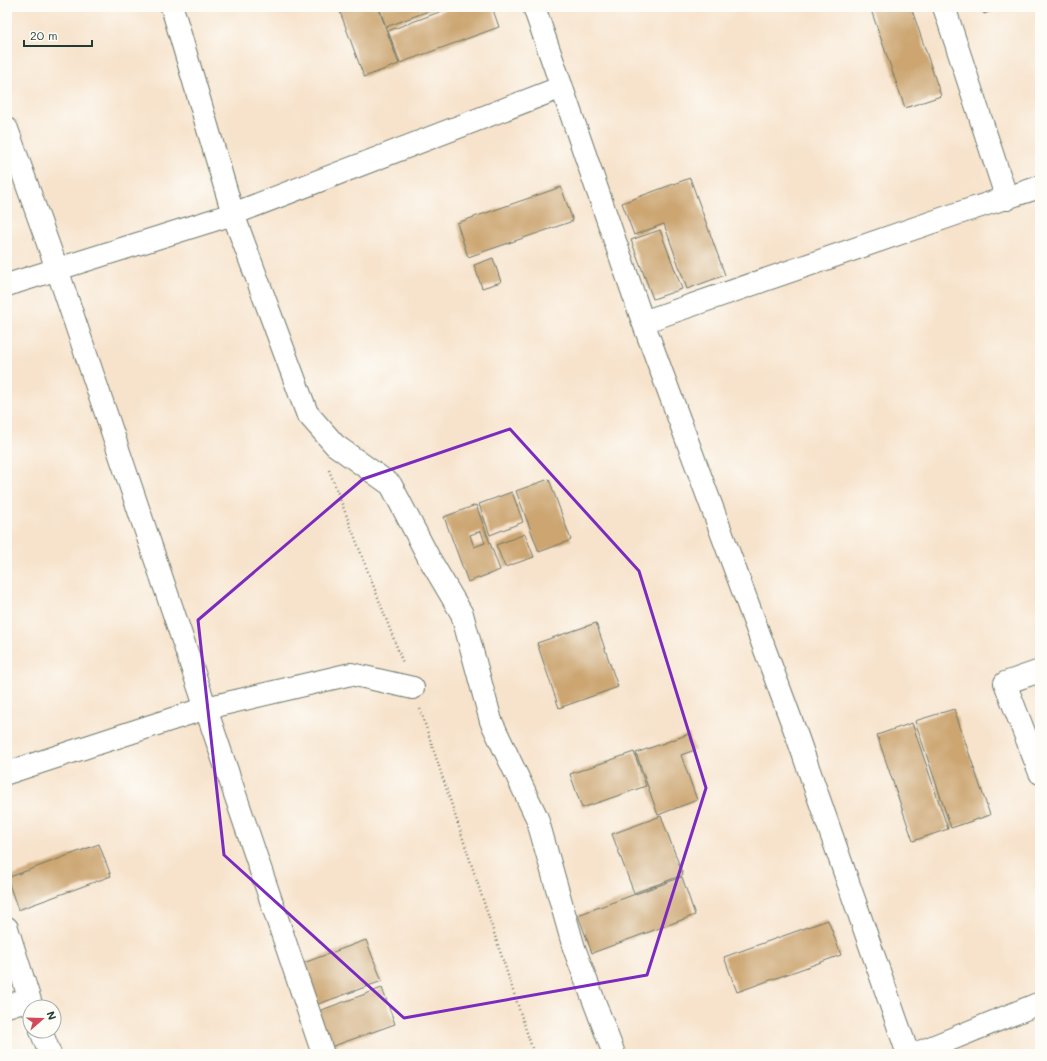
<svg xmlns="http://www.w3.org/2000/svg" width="1047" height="1061" viewBox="0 0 1047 1061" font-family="Mali,sans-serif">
<rect width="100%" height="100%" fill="#fdfcf7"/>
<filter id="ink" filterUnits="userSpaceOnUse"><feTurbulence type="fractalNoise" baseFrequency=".025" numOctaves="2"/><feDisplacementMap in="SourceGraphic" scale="8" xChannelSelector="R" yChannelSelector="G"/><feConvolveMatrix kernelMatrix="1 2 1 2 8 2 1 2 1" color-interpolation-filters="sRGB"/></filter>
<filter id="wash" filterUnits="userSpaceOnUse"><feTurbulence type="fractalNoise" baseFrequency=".012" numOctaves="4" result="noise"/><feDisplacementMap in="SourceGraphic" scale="16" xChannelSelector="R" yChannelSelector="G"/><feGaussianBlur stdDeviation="0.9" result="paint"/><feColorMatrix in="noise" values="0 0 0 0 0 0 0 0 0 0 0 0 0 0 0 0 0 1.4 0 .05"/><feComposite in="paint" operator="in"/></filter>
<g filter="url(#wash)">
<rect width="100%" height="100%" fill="#f7e3cc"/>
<g id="blocks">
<!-- building -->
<path fill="#cca571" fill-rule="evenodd" d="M345,7H378L399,64L364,77L339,9Z
M379,7H439L386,27Z
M453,7H492L499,27L400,63L388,31Z
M870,7H911L941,96L905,108Z
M982,7H1002L984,14Z
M690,178L725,275L687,289L664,224L634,235L622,203Z
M561,187L573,221L468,257L457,223Z
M660,230L682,289L653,299L631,240Z
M493,258L501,282L482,288L474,265Z
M549,479L571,540L539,552L516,491Z
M512,492L523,522L490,535L479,504Z
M476,505L500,570L468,582L444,517ZM481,531L485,543L474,547L470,535Z
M525,534L534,557L505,567L496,545Z
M596,623L618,687L559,708L537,643Z
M954,709L990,815L951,828L915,721Z
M912,723L948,829L913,841L877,735Z
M689,734L695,750L681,755L697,800L658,815L636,753Z
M634,752L646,786L582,808L570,774Z
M661,816L683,875L634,893L612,834Z
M99,844L111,876L18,910L7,878Z
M682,877L695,915L592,953L578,915Z
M828,920L841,955L737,992L724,957Z
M366,940L382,981L313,1006L298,965Z
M382,988L395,1024L328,1048L316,1012Z"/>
</g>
</g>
<g filter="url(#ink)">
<use href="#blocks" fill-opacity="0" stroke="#6b7769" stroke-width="1"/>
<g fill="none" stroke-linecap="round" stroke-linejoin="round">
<defs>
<path id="street" d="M172,7L233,214L307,413L335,445L391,485L429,558L462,614L491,721L537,818L574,948L614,1054
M534,7L643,322L797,736L908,1054
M944,7L1007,199
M7,129L57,269L323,1054
M7,285L233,214L562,87
M643,322L956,214L1040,187
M1040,671L1005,683L1040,773
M7,773L206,708L351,674L413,688
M7,928L32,1007
M7,1006L29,999
M41,1031L50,1054
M915,1054L1040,1003"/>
</defs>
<!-- street casing -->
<use href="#street" stroke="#6b7769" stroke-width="24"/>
<!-- path -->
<path stroke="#6b7769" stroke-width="2.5" stroke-dasharray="1 3" stroke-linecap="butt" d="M329,470L403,663
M420,709L534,1054"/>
<!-- street -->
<use href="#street" stroke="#fff" stroke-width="22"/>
</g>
</g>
<!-- marked area -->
<path fill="none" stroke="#7b2cbf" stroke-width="3" stroke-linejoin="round" d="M510,429L639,571L706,788L647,975L404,1018L224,855L198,620L363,479Z"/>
<!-- margin -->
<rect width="1047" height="1061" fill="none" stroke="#fdfcf7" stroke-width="24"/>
<!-- north arrow -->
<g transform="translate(42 1019) rotate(70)"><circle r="19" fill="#fdfcf7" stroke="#a4b0a9"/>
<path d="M0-3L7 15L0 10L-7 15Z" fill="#d1495b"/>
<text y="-6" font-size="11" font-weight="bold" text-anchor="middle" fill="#1f3d34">N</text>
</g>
<!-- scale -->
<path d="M24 40v6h68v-6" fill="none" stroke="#1f3d34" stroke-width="2"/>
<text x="30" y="40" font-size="12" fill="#1f3d34" stroke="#fdfcf7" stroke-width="3" paint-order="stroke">20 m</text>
</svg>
